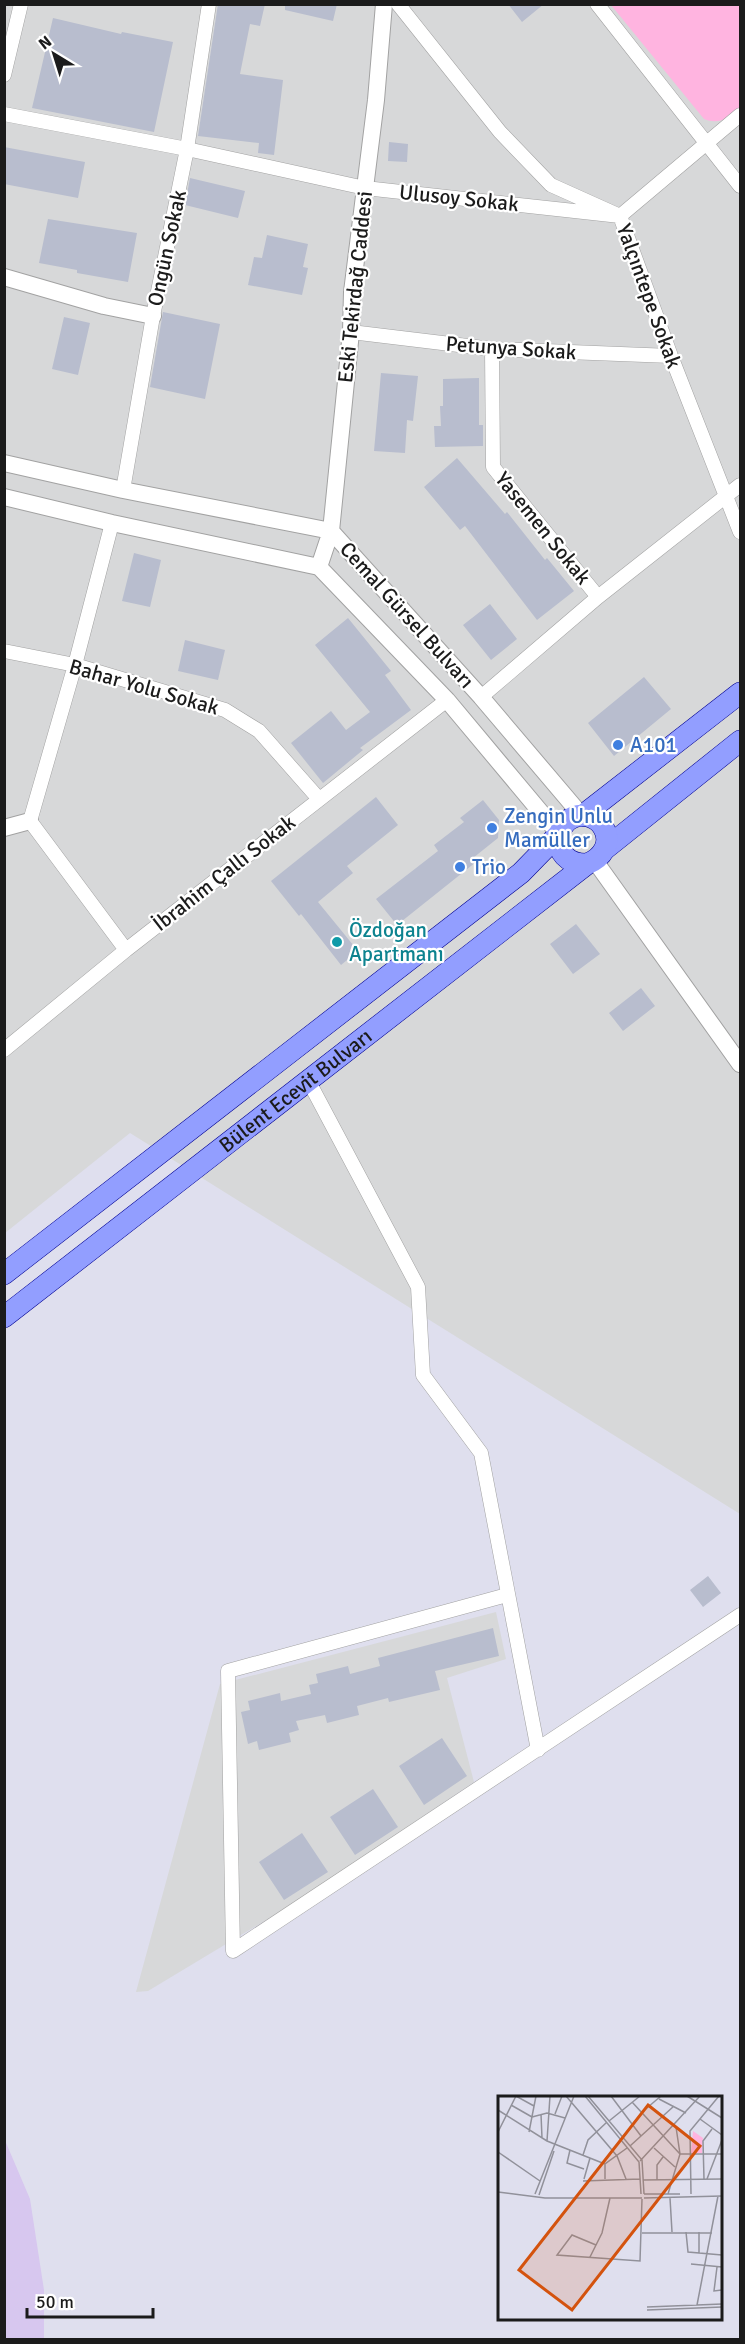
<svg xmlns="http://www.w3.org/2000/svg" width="745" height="2344" viewBox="0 0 745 2344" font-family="Signika,sans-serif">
<rect width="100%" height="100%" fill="#dfdfee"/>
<!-- residential -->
<path fill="#d7d8d9" d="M5,5H740V1514L130,1133L5,1233Z
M496,1612L506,1659L447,1678L474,1782L296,1902L148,1991L136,1992L220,1684Z"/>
<!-- farmland -->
<path fill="#d7c7ef" d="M4,2138L30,2199L44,2290V2339H5Z"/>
<!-- park -->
<path fill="#ffb4e0" d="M611,5H740V109C730,118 718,125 704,119Z"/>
<!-- building -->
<path fill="#b8bdce" d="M218,4H265L260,26L250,24L240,74L283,80L274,155L258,153L259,143L198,136Z
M285,4H337L333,21L285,10Z
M508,4H544L522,22Z
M53,18L121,34L122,32L173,42L154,132L32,108Z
M389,142L408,144L407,162L388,161Z
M4,147L85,162L78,198L4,184Z
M190,178L245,191L238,218L185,205Z
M48,219L137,233L128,282L77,273V270L39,263Z
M267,235L308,244L303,267L308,268L302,295L248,285L254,257L262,258Z
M163,312L220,324L205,399L150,387Z
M64,317L90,323L78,375L52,369Z
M381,373L418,376L413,421L407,420L405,453L374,451Z
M479,378V425H483V446L435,447L434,426H441L440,406H443V379Z
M457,458L505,514L507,512L545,560L547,558L574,591L537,620L465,526L460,530L424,487Z
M134,553L161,560L150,607L122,601Z
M490,604L517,639L491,660L463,625Z
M348,618L391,671L385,675L411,710L360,748L363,750L323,783L291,743L331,711L346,730L370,712L315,645Z
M185,640L225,650L218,680L178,671Z
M644,677L671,709L614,756L588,723Z
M376,797L398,825L347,866L353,873L318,902L358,951L341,965L301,914L299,916L271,881Z
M483,800L499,820L498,838L473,858L476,862L397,925L376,899L438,851L434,845L464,822L460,818Z
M576,924L600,954L573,974L550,944Z
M641,988L655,1006L623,1031L609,1013Z
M708,1576L721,1593L703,1607L690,1590Z
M493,1628L499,1656L435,1671L440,1690L389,1702L388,1698L357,1706L359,1715L327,1723L325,1715L296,1721L299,1730L289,1733L291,1742L259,1750L257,1741L248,1744L241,1712L250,1710L248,1701L280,1693L281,1701L311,1694L309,1685L318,1683L316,1674L348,1666L350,1674L380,1666L378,1658Z
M442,1738L467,1776L424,1805L399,1766Z
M373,1789L398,1827L355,1855L330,1817Z
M302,1833L328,1872L284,1900L259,1862Z"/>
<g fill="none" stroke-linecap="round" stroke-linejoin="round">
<defs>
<path id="minor" d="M398,4L500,132L551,185L620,216L671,356L740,532
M597,4L740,186
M4,75L21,4
M4,114L187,149L365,188L620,216L740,115
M351,332L492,349L671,356
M492,349L493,467L598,597
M123,490L153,316L187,149L209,4
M112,523L75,665L30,821L126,950
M4,651L75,665L225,710L259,731L319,799
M481,697L598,597L740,485
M4,1050L126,950L447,700
M308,1080L418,1287L423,1375L481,1453L538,1750
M507,1595L228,1671L233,1951L740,1615"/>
<path id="tertiary" d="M4,277L104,306L153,316
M4,463L123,490L331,531L481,697L582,816
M4,497L112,523L319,567L447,700L559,834
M319,567L331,531L351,332L352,292L376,100L384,4
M4,828L30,821
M595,861L740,1064"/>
<g id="primary">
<path d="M582,816L740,693"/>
<path d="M605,849L740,741"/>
<path d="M4,1274L521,873L559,834"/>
<path id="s1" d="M4,1317L587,864C602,858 613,843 603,827C600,821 594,818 588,816C554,809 545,865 587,864"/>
</g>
</defs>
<!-- minor casing -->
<use href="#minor" stroke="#a2a2a2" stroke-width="15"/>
<!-- tertiary casing -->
<use href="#tertiary" stroke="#a2a2a2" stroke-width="18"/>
<!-- primary casing -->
<use href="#primary" stroke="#000091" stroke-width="22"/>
<!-- minor -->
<use href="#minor" stroke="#fff" stroke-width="14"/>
<!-- tertiary -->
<use href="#tertiary" stroke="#fff" stroke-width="16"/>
<!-- primary -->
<use href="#primary" stroke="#929eff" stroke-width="21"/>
</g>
<!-- markers -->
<g fill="#3f7fe0" stroke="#fff" stroke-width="2">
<circle cx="618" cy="745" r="6"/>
<circle cx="492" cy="828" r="6"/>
<circle cx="460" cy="867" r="6"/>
</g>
<circle fill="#0f9aa8" stroke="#fff" stroke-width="2" cx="337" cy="942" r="6"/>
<g text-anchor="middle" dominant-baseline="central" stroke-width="4.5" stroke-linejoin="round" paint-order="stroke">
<!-- street labels -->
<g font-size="21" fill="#1b1b1b" stroke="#fff">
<text transform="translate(459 198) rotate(6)">Ulusoy Sokak</text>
<text transform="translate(167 248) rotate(-78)">Ongün Sokak</text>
<text transform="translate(355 287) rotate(-84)">Eski Tekirdağ Caddesi</text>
<text transform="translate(649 296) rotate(70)">Yalçıntepe Sokak</text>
<text transform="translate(511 348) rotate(4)">Petunya Sokak</text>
<text transform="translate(543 528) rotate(51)">Yasemen Sokak</text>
<text transform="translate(407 615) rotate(48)">Cemal Gürsel Bulvarı</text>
<text transform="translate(144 687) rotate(16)">Bahar Yolu Sokak</text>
<text transform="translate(224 873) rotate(-38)">İbrahim Çallı Sokak</text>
<text stroke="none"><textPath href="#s1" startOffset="369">Bülent Ecevit Bulvarı</textPath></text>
</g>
<!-- shop labels -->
<g font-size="21" fill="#366cbe" stroke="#fff" text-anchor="start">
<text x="630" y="745">A101</text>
<text x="504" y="816">Zengin Unlu<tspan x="504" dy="24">Mamüller</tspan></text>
<text x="472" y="867">Trio</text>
</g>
<!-- culture labels -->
<g font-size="21" fill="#0d838f" stroke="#fff" text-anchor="start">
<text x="349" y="930">Özdoğan<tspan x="349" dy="24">Apartmanı</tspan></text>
</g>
</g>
<!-- overview -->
<g transform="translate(498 2096)">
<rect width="224" height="224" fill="#dfdfee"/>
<path d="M195,35L205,42L204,57H193Z" fill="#ffb4e0"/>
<path fill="none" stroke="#91919a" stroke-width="1.5" d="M68,0L119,60L128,83M87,0L141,66L143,98M90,0L144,64L146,98M113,0L143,40M189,0L224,22M161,3L188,17M134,6L182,58H224M13,9L34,21M0,14L49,45L107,68M143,17L163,0M43,18L44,42M57,18L64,0M34,21L49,17L67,22M202,23L224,39M111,25L142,0M0,36L18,0L36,10M31,36L38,0M49,45L52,0M132,50L176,10M156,52L177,71M72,54L69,67L86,73M0,56L42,85M85,59L90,44L109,26M142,65L202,0M86,83L92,62M107,83V68L129,52M206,83L205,45L214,33M209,83L224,44M145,84L224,83M159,84V69L165,61M85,85L142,83M0,96L47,102H144M37,98L76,0M146,98H182M170,98L182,58L178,31M193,98L192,35L221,0M41,99L56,55M146,102L224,100M172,102L174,136M188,136L190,156L224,159M144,137H214M98,149L74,139L59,159L142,165L144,103M201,157V136M92,161L104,137L112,102M193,168L224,171M219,171L216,195L224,194M199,209L220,100M149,211L224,208M149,214L224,211"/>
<path fill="#d4530e" fill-opacity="0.15" stroke="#d4530e" stroke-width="3" d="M150,9L202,50L74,214L21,174Z"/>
<rect width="224" height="224" fill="none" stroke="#1b1b1b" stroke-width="3"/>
</g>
<!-- border -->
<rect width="745" height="2344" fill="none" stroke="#1b1b1b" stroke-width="12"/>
<!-- north arrow -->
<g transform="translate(54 54) rotate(322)" stroke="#ffffff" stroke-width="4.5" paint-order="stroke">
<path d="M0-4.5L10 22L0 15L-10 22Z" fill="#1b1b1b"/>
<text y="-9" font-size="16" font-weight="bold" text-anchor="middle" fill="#1b1b1b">N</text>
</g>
<!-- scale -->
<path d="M27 2308v9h126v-9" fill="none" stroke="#1b1b1b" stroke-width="3"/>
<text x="36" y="2308" font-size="18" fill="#1b1b1b" stroke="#ffffff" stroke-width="4.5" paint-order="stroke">50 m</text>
</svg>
